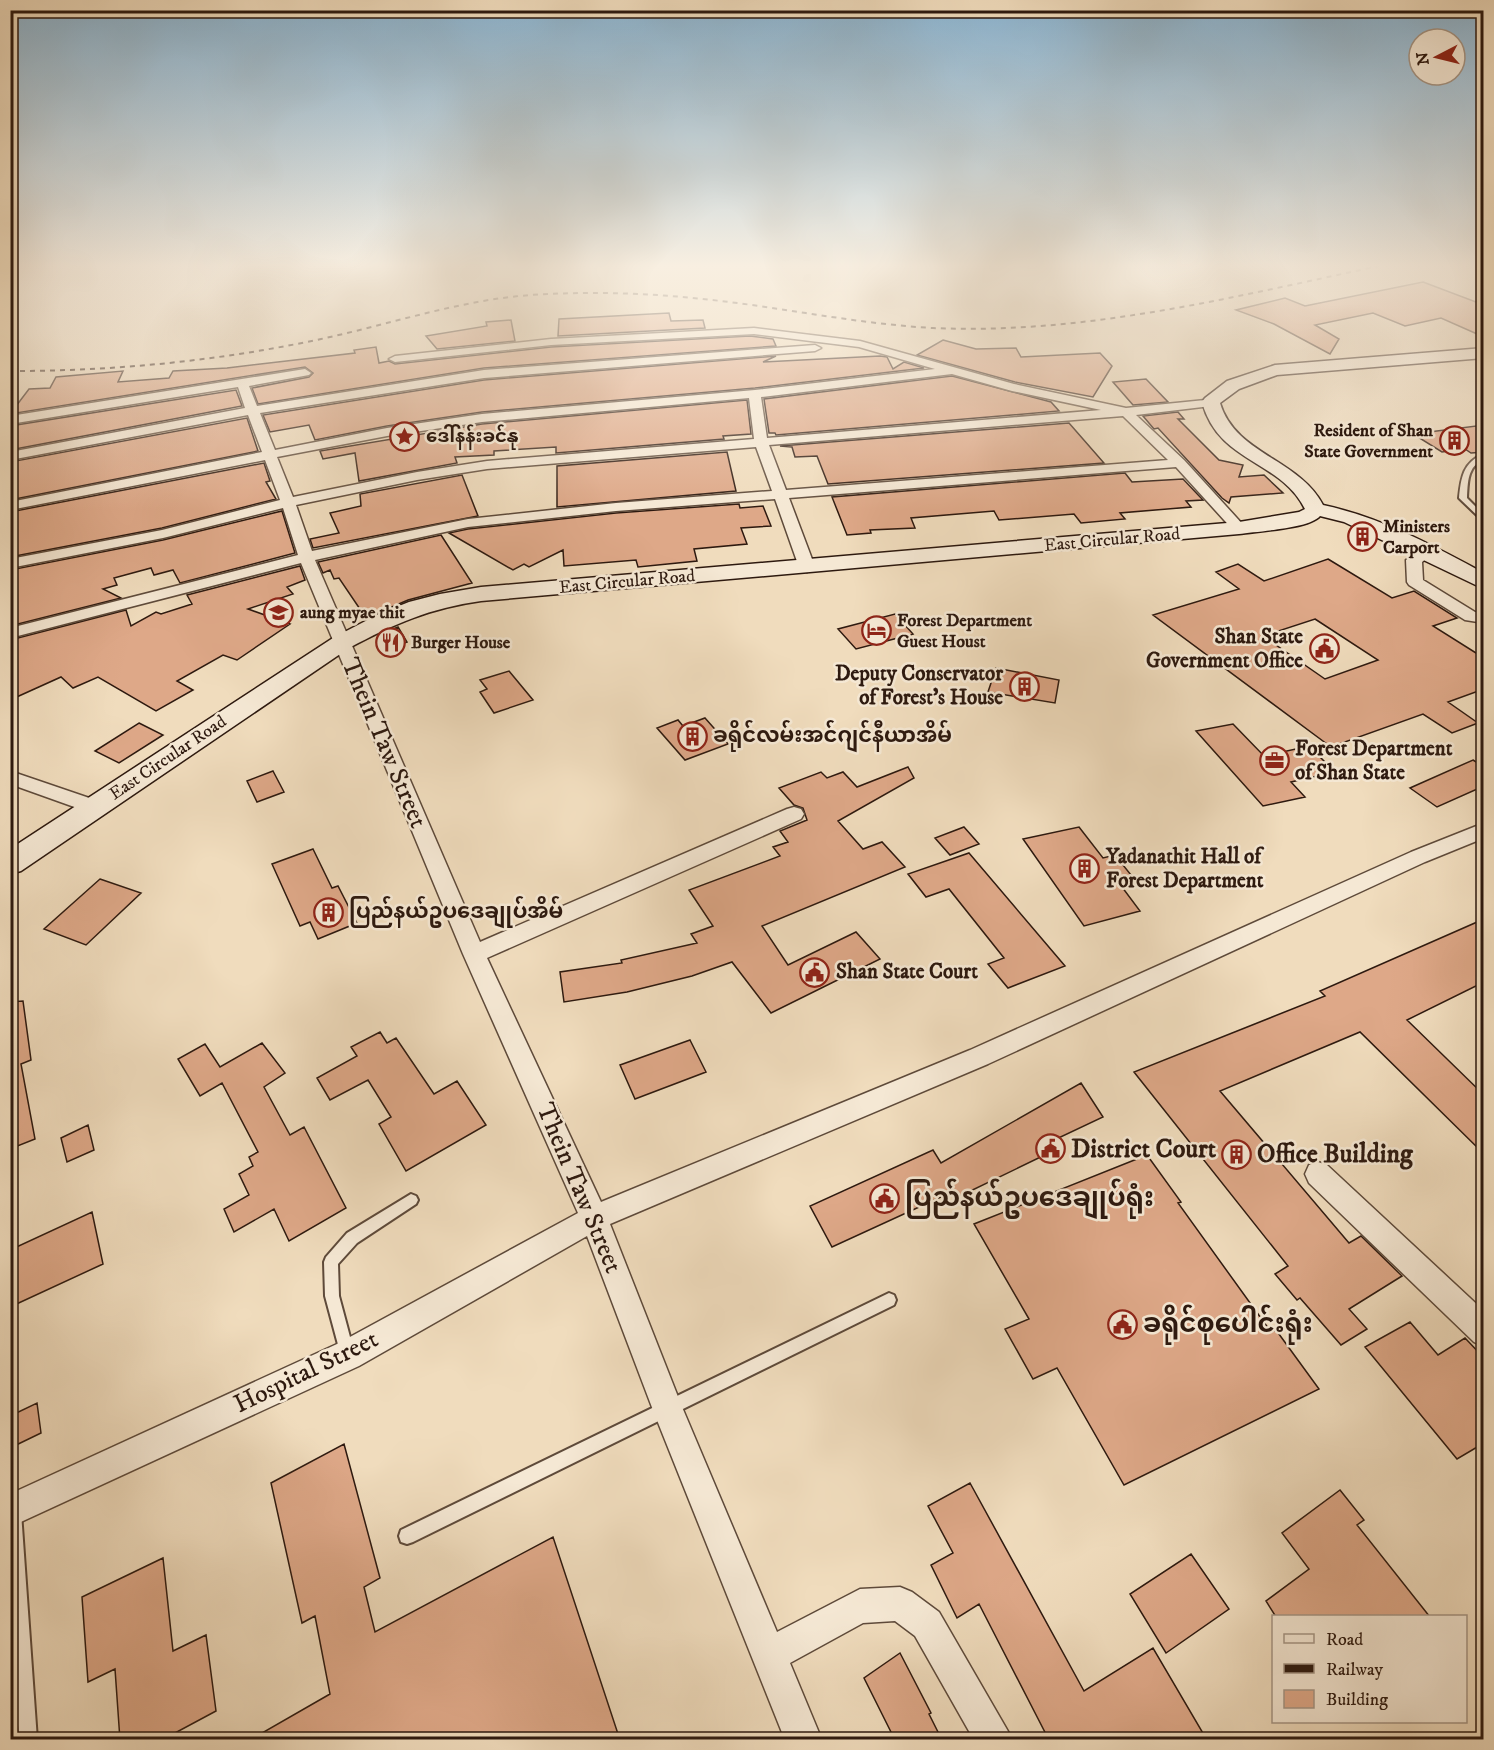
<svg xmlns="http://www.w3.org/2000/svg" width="1494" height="1750" viewBox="0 0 1494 1750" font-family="'IM FELL DW Pica','Noto Sans Myanmar',serif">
<rect width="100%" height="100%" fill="#f0dcbd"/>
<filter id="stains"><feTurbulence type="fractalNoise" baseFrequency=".00333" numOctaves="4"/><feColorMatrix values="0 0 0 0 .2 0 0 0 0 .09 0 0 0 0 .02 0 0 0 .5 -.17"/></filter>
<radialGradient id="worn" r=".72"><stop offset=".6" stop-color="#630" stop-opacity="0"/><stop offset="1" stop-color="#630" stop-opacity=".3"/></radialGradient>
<!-- building -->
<path fill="#dea888" stroke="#2d190f" stroke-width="1.5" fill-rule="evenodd" d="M1423,282L1484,305V337L1441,318L1405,326L1373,313L1315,325L1339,339L1330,354L1274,324L1236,310L1285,298L1305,306Z
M669,313L671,321L703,320L705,328L558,336L559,319Z
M511,320L515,341L437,349L426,336L487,326L486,322Z
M750,336L773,339L776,346L484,368L258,404L252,388L309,377L313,373L305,367L10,414L29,389L50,388L56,377L123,371L118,382L169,378L173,371L227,368L355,353L354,350L376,347L379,363L389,361L395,364L551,347Z
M943,340L976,349L1016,348L1021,357L1100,353L1112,366L1093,397L1015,382L917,355Z
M776,356L763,362L880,356L887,357L893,369L904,362L924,368L755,388L482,412L387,426L315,440L309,425L270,432L263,415L484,380Z
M952,376L1051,402L1059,411L776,435L775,433H769L764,399Z
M1146,379L1168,402L1133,405L1113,382Z
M236,390L242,406L10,450V426Z
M747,400L751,434L723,436L724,439L556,453V447L494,451V455L455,457L457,463L359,481L355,453L323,459L320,451L482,424Z
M1178,412L1184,419H1178L1219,460L1243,465L1239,477L1264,475L1283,493L1231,497L1229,503L1222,498L1158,428L1154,429L1143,416Z
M247,418L258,451L10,500V462Z
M1069,423L1104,463L828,484L817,456L795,457L792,447L780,446Z
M1484,425V452L1471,453L1465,449L1442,452L1413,434Z
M727,452L736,491L557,507V466Z
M264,463L270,481L266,482L276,499L162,528L10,557V512Z
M1125,473L1132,482L1183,479L1203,500L1186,501L1191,507L1120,513L1125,519L1081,523L1074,514L999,520L994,511L911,518L915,528L870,530L871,533L847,535L832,497Z
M462,475L478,516L313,548L310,539L339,533L330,513L361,506L360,494Z
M739,504L740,508L763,506L771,526L741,528L747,544L694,549L697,561L638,567L636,560L564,566L563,550L529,567L524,564L513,570L449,533L468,529L616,513Z
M282,511L295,553L180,583L173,570L154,575L151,568L114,578L117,585L103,589L121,598L10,626V570L163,540Z
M441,535L472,583L408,600L366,618L339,578L334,579L330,570L323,573L318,562Z
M1328,559L1392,598L1414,591L1457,618L1433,626L1484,658V689L1448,702L1478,723L1452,733L1423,714L1331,747L1153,615L1239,589L1216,572L1238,564L1264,581ZM1315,619L1378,660L1325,679L1263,636Z
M300,566L305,580L287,587L293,594L248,609L290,624L237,660L223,655L177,681L193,690L156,711L98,677L73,688L61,677L10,700V640L126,610L131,626L156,612L161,614L192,604L187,595Z
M895,614L913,634L856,649L838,629Z
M398,627L407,642L388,648L379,635Z
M996,668L1059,680L1055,703L988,692Z
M509,671L533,700L494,713L480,692L487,689L480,680Z
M705,718L728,744L685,760L657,728L678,720L683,726Z
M139,723L163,735L119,763L95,751Z
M1233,724L1264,756L1309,746L1335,772L1291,782L1305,797L1263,806L1196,731Z
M1473,760L1484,767V786L1437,807L1410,788Z
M908,767L914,778L838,821L863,849L882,842L905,867L762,926L788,965L856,932L880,959L771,1013L732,962L692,976L627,992L564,1002L560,972L622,963L621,960L697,943L691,934L713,926L689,890L780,856L773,847L788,842L780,831L807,820L803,808L794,805L779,788L821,772L827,778L843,772L857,787Z
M273,771L284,792L257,802L247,781Z
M964,827L979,844L950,855L935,838Z
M1079,827L1103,858L1115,855L1135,880L1119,883L1140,911L1084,926L1023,839Z
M313,849L332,888L338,886L357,923L318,939L310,922L300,926L272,864Z
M969,853L1065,966L1008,988L988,964L1004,958L949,889L926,897L908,874Z
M100,879L141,893L86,945L44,929Z
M1484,919V982L1407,1020L1484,1095V1154L1360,1032L1220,1091L1349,1243L1361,1236L1402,1276L1349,1309L1367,1329L1341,1345L1300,1298L1297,1300L1275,1274L1288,1266L1134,1072L1325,996L1320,991Z
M23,1001L31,1060L21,1064L35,1139L10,1149V1002Z
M380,1032L387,1043L396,1038L434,1094L457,1081L486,1125L406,1171L379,1124L391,1117L368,1080L330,1100L317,1078L357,1056L351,1047Z
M690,1040L706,1072L635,1099L620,1065Z
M262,1043L285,1073L264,1087L290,1135L304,1127L346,1208L289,1241L274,1209L234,1232L224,1209L249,1195L239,1174L253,1166L249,1157L258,1152L222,1083L200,1096L178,1059L205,1044L220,1067Z
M1081,1083L1103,1117L1052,1141L1051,1152L958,1197L954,1191L832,1247L810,1206L933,1150L941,1163Z
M88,1125L94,1150L67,1162L61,1138Z
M1147,1155L1181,1202L1178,1203L1271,1332L1276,1330L1319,1389L1124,1485L1057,1368L1033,1379L1005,1329L1029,1319L974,1224Z
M92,1212L103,1264L10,1307V1250Z
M1410,1322L1438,1355L1465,1338L1484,1358V1443L1457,1459L1365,1347Z
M37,1403L41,1433L10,1448V1416Z
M344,1444L380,1578L364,1587L375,1632L553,1537L620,1740H250L330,1694L315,1616L302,1623L271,1483Z
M970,1483L1084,1691L1153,1648L1207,1740H1049L979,1604L957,1618L931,1565L953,1553L928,1506Z
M1340,1490L1364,1520L1357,1525L1430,1617H1276L1266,1601L1309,1569L1282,1533Z
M1191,1554L1229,1609L1166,1653L1130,1594Z
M163,1558L173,1651L206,1635L216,1711L162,1740H120L115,1669L88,1682L82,1597Z
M900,1653L931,1713L929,1714L942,1740H895L864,1678Z"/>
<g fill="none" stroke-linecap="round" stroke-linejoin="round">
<defs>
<path id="lane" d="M1484,454V459C1467,467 1468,482 1467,498L1484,515V522L1459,498C1461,478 1463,462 1484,454Z
M411,1194L416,1196L418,1200L416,1204L357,1243L338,1264L339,1296L354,1352L352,1357L347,1359L342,1357L340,1352L325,1296L324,1262L326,1257L347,1233Z
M889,1293L894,1295L896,1300L894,1305L413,1542L407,1544L401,1542L399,1536L401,1530Z
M13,1504L19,1506L21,1512L37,1740H19L10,1605V1505Z"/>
<path id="street" d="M754,328L860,341L1014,384L1126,408L1215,399L1217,402L1211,406L1136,415L1184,460L1246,528L1239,532L1234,531L1176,467L789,498L815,567L807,572L799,567L775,499L616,511L468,527L315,560L480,942L787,809L794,807L801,809L804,814L801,819L487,958L601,1202L970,1050L1411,852L1484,823V838L1425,862L988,1064L610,1224L682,1407L777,1632L860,1589L900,1587L912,1592L939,1612L1013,1740H974L915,1636L895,1621L863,1623L790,1663L822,1740H785L653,1410L587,1236L359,1366L10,1527V1494L337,1344L578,1213L463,954L301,563L10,638V628L298,555L283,508L163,538L10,568V559L162,530L280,500L265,460L10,510V502L262,452L248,415L10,460V452L245,408L238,387L10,424V416L305,369L311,373L309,375L249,386L257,406L484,370L815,345L821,348L815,351L484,378L260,413L275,450L387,428L482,414L755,390L935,369L859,347L754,334L551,345L395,362L389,359L395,356L551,339ZM952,374L1012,391L1101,410L767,438L761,397ZM749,398L754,439L487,461L417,472L293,497L277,457L387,436L482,422ZM1123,416L1168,460L786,490L769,445ZM756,447L772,491L616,503L468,519L312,551L296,505L417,480L487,469Z
M1427,547L1435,552L1422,562L1423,580L1475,612L1484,613V623L1465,620L1409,585L1407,582L1406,560Z
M10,771L101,802L104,807L101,812L94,814L10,784Z
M1318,1162L1327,1165L1484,1311V1347L1474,1342L1309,1183L1305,1174L1309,1165Z"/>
<path id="secondary" d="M1484,348V358L1277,375L1239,389L1220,403C1235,454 1299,459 1323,505C1380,517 1432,545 1484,573V589L1344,522L1320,516C1309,529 1257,531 1239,534L481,601C430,608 394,624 349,648L21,871L10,874V849L333,638L379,614L409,602L440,594L481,587L1239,522L1299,512L1305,509C1280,459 1219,464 1202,402L1205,398L1227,381L1275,365Z"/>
</defs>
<!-- lane casing -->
<use href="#lane" stroke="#5e4a3a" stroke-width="4"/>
<!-- street casing -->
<use href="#street" stroke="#5e4a3a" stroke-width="3"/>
<!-- secondary casing -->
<use href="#secondary" stroke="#2d190f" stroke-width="3"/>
<!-- lane -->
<use href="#lane" fill="#f5e8d4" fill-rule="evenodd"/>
<!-- street -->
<use href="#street" fill="#f5e8d4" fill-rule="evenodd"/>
<!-- secondary -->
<use href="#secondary" fill="#f5e8d4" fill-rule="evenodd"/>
<!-- rail -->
<path stroke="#2d190f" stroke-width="2" stroke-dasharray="5 5" stroke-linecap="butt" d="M10,371C115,371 218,361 321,339C391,324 460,300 531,295C592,291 652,293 712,300C786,308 858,324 933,328C1083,335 1233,297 1379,266"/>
</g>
<!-- sky -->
<linearGradient id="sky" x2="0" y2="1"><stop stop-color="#8ab6d5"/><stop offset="0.52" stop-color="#f8efe1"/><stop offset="1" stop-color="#f8efe1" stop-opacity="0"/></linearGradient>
<rect width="1494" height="511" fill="url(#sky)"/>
<!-- icons -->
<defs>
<symbol id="sight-ring" viewBox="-11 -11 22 22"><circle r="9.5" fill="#f5e8d4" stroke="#8f2418" stroke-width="1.5"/><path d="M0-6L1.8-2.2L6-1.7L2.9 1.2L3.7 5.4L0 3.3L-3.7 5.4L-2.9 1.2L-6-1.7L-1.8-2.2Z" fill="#8f2418"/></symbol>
<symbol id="building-ring" viewBox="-11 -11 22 22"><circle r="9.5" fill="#f5e8d4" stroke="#8f2418" stroke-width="1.5"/><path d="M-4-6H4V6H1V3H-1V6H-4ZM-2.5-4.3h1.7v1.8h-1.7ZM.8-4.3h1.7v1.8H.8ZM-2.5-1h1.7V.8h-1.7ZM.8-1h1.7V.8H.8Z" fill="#8f2418"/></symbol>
<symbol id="school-ring" viewBox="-11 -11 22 22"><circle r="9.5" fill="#f5e8d4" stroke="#8f2418" stroke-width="1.5"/><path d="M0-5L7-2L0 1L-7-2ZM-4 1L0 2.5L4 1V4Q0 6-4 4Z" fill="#8f2418"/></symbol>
<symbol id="hotel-ring" viewBox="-11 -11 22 22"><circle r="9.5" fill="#f5e8d4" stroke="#8f2418" stroke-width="1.5"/><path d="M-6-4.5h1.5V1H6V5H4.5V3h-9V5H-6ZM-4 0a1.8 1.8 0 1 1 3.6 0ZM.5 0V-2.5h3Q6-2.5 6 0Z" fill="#8f2418"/></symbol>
<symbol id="restaurant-ring" viewBox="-11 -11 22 22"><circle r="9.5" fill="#f5e8d4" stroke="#8f2418" stroke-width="1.5"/><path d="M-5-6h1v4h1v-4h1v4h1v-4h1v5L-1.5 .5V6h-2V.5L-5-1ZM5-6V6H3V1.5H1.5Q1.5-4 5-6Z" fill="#8f2418"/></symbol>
<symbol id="civic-ring" viewBox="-11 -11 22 22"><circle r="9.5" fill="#f5e8d4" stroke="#8f2418" stroke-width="1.5"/><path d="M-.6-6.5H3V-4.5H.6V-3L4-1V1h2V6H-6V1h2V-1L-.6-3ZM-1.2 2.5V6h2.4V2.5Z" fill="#8f2418"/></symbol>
<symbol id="office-ring" viewBox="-11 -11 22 22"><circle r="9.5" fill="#f5e8d4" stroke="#8f2418" stroke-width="1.5"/><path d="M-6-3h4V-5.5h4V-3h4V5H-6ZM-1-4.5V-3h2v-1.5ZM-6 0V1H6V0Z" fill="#8f2418"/></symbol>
</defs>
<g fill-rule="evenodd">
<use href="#sight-ring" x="388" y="420" width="33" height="33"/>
<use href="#building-ring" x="1438" y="424" width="33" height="33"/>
<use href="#building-ring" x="1346" y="520" width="33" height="33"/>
<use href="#school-ring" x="262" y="596" width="33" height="33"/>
<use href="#hotel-ring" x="860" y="614" width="33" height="33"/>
<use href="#restaurant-ring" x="374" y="626" width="33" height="33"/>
<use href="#civic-ring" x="1308" y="632" width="33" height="33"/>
<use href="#building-ring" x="1008" y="670" width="33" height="33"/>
<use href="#building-ring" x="676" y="720" width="33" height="33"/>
<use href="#office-ring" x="1258" y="744" width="33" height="33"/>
<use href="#building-ring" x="1068" y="852" width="33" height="33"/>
<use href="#building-ring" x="312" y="896" width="33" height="33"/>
<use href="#civic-ring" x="798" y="956" width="33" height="33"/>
<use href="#civic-ring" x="1034" y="1132" width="33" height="33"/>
<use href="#building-ring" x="1220" y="1138" width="33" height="33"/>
<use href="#civic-ring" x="868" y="1182" width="33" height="33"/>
<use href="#civic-ring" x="1106" y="1308" width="33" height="33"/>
</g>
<g text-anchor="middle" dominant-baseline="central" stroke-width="5" stroke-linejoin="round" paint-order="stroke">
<!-- far-poi labels -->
<g font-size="18" font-weight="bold" fill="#2d190f" stroke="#f5e8d4" text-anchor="start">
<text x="1433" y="431" text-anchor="end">Resident of Shan<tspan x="1433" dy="21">State Government</tspan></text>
<text x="426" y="437">ဒေါ်နန်းခင်နု</text>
<text x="1383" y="527">Ministers<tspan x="1383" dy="21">Carport</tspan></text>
<text x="300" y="613">aung myae thit</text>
<text x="897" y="621">Forest Department<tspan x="897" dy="21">Guest Houst</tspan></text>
<text x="411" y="643">Burger House</text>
</g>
<!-- far-street labels -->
<g font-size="18" fill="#2d190f" stroke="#f5e8d4">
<text transform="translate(1112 540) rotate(-5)">East Circular Road</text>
<text transform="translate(627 582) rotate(-5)">East Circular Road</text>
<text transform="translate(168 758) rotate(-34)">East Circular Road</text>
</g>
<!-- poi labels -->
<g font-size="21" font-weight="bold" fill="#2d190f" stroke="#f5e8d4" text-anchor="start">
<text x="1303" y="637" text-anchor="end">Shan State<tspan x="1303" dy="24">Government Office</tspan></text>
<text x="1003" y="674" text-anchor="end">Deputy Conservator<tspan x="1003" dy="24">of Forest's House</tspan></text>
<text x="713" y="736">ခရိုင်လမ်းအင်ဂျင်နီယာအိမ်</text>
<text x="1295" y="749">Forest Department<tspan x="1295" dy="24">of Shan State</tspan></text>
<text x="1106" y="857">Yadanathit Hall of<tspan x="1106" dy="24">Forest Department</tspan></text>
<text x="349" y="912">ပြည်နယ်ဥပဒေချုပ်အိမ်</text>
<text x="836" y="972">Shan State Court</text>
</g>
<!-- near-street labels -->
<g font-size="26" fill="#2d190f" stroke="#f5e8d4">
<text transform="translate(384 743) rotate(67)">Thein Taw Street</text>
<text transform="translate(579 1188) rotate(67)">Thein Taw Street</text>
<text transform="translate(306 1372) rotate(-26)">Hospital Street</text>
</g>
<!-- near-poi labels -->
<g font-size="26" font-weight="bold" fill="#2d190f" stroke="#f5e8d4" text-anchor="start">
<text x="1071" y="1149">District Court</text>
<text x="1257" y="1154">Office Building</text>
<text x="905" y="1198">ပြည်နယ်ဥပဒေချုပ်ရုံး</text>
<text x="1143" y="1324">ခရိုင်စုပေါင်းရုံး</text>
</g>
</g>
<!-- margin -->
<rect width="1494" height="1750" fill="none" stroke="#f0dcbd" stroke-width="36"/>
<rect x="12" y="12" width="1470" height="1726" fill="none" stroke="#2d190f" stroke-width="3"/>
<rect x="18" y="18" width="1458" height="1714" fill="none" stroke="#2d190f" stroke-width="1.5"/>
<!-- legend -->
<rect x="1272" y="1615" width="195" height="108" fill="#f5e8d4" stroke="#a59585" stroke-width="1.5"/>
<rect x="1284" y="1634" width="30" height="9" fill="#f5e8d4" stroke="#a59585" stroke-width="1.5"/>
<text x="1326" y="1645" font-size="18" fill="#2d190f">Road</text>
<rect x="1284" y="1664" width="30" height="9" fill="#2d190f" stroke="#a59585" stroke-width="1.5"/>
<text x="1326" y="1675" font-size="18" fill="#2d190f">Railway</text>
<rect x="1284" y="1690" width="30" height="18" fill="#dea888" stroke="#a59585" stroke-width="1.5"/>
<text x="1326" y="1705" font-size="18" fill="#2d190f">Building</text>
<!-- north arrow -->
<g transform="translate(1437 57) rotate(263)"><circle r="28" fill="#f5e8d4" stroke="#a59585" stroke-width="1.5"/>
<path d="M0-4.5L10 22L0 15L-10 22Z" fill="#8f2418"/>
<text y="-9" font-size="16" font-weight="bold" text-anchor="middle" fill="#2d190f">N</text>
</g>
<rect width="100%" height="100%" filter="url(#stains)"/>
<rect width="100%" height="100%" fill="url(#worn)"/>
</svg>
